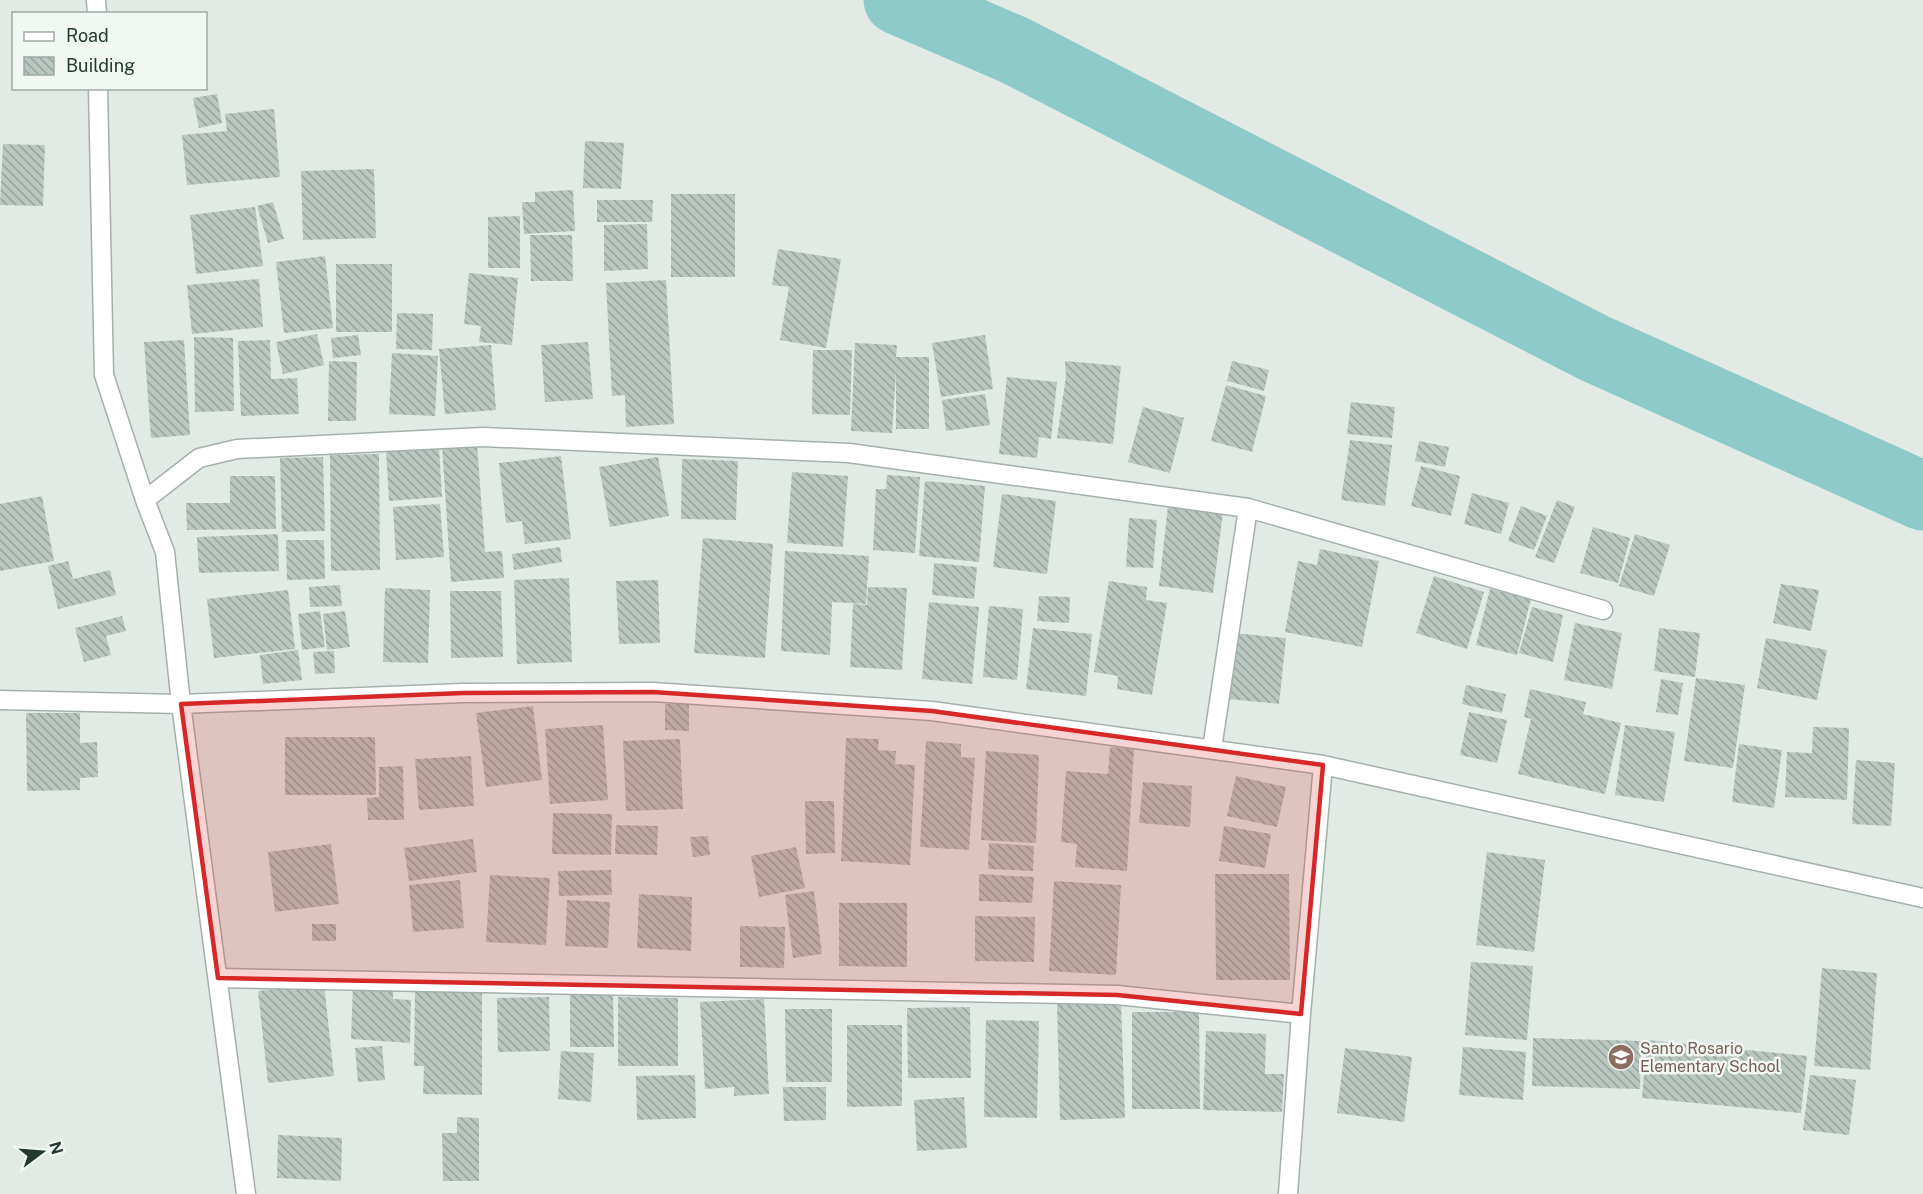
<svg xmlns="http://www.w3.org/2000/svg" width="1923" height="1194" viewBox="0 0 1923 1194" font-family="'Public Sans',sans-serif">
<defs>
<pattern id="building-back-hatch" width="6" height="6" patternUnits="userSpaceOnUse" patternTransform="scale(1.5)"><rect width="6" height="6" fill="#bac7c0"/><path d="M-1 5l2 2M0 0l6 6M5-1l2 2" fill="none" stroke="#97a39c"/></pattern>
</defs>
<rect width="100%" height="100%" fill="#e1eae5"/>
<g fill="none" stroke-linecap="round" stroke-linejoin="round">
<!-- river -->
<path stroke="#8ecaca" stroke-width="69" d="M898,0L1014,50L1594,348L1923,496"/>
</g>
<!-- building -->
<path fill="url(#building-back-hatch)" d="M217,94L222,123L199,128L193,98Z
M274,109L280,177L187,185L182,135L227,131L225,114Z
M585,141L624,143L621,189L583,188Z
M3,144L45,145L43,206L0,205Z
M374,169L376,238L303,240L301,171Z
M573,190L575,231L524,234L522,202H535V192Z
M671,194H735V277H671Z
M597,200H653L652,222H597Z
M273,202L284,239L268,243L257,206Z
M255,207L263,266L196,274L190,215Z
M520,216V268H488V217Z
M647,224L648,269L604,271V225Z
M530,235H572L573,281H531Z
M778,249L841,259L826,348L780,340L789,287L772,285Z
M325,256L333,328L284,333L276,262Z
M336,264H392V332H336Z
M469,273L518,278L512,345L479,342L481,326L464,324Z
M259,279L263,327L192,334L187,285Z
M666,280L674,424L626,427L625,395L612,396L606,283Z
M397,313L433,314L432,350L396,349Z
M317,334L324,365L283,374L276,342Z
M358,335L361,355L333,358L331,338Z
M985,335L993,389L941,397L932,343Z
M194,337L233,338L234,411L195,412Z
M184,340L190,435L151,438L144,342Z
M270,340L271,379L297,378L299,414L241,416L238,341Z
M588,342L593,399L545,402L541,345Z
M855,343L897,345L896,357H929V429H896V371L892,433L851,431Z
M491,345L496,410L445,414L439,349Z
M813,350H852L850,415L812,414Z
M392,353L438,356L435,416L389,414Z
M329,361L357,362L356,421H328Z
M1065,361L1121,366L1113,444L1057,438L1066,376Z
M1232,361L1269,370L1264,391L1227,381Z
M1007,377L1057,382L1051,439L1039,437L1037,458L999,454Z
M1226,385L1266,396L1252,452L1211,441Z
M985,394L990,425L946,431L942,400Z
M1351,402L1395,407L1392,438L1347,434Z
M1143,407L1184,418L1170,473L1128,462Z
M1350,440L1392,445L1385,506L1341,500Z
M1419,441L1449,447L1445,467L1415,461Z
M477,443L485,552L502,551L504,578L451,582L442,445Z
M439,447L442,497L389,501L386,450Z
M379,454L380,570L331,571L330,455Z
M561,456L571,539L525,544L522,521L506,523L499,463Z
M323,457L325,531L282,532L280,458Z
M658,457L669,516L610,527L599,467Z
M682,459L738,461L736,520L681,519Z
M1421,466L1460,476L1451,516L1411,506Z
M792,472L848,476L843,547L787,543Z
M887,475L920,477L915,553L873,550L876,489H886Z
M230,476H275L276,529L187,530L186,503H230Z
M925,481L985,486L979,562L919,556Z
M1472,493L1509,503L1501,534L1464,524Z
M1002,494L1056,501L1047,574L993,567Z
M42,496L54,561L0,571V504Z
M1557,500L1575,507L1554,563L1535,557Z
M440,504L444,557L396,560L393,507Z
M1168,506L1223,512L1213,593L1159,586Z
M1521,506L1547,516L1534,550L1508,541Z
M1129,518L1157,520L1153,568L1126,567Z
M1593,527L1630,538L1618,583L1580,573Z
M278,534L279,571L199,573L197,537Z
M1635,534L1670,545L1654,596L1619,586Z
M703,538L773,544L765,658L694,653Z
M286,540H324L325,579L287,580Z
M560,547L562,562L514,570L512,554Z
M1320,549L1379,561L1362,647L1285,632L1298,561L1317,565Z
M785,551L869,556L866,604L832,602L830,655L781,651Z
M68,561L73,579L110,570L116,595L58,609L48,566Z
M934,563L977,567L974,599L932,595Z
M1434,576L1484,592L1467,649L1416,633Z
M569,578L572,662L517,664L514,580Z
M658,580L660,643L619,644L616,581Z
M1109,581L1147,587L1146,600L1167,603L1152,695L1117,689L1118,676L1094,672Z
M1781,584L1819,590L1811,631L1773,623Z
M340,585L342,606L310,607L309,587Z
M868,587L907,588L902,670L850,667L853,604L867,605Z
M385,588L430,590L428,663L383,662Z
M1490,589L1531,599L1517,655L1476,645Z
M288,590L295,649L214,658L207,599Z
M450,591H501L503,657L451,658Z
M1039,596L1070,597L1069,623L1037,621Z
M929,602L979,607L972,684L922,679Z
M989,606L1023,609L1017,680L983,677Z
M1532,607L1563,615L1553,662L1519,653Z
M320,611L325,647L302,650L298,614Z
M345,611L350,647L327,650L323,614Z
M122,616L126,631L106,636L111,655L84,662L75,628Z
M1575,623L1622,633L1612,689L1564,680Z
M1033,628L1092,634L1086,696L1026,689Z
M1659,628L1700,633L1695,677L1654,671Z
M1234,633L1286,638L1279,704L1228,699Z
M1766,638L1827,650L1817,700L1757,688Z
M298,650L302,680L263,684L260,655Z
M334,651L335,673L315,674L313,652Z
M1696,678L1745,685L1733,768L1684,761Z
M1661,679L1683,683L1678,715L1656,712Z
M1466,685L1506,694L1502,713L1462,704Z
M1530,689L1586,702L1583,714L1621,723L1605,794L1518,774L1531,719L1524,717Z
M665,704H689V731L665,730Z
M533,706L542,780L486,787L476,713Z
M1469,712L1507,720L1497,763L1460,755Z
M26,713H80V743L97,742L98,777L80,778V790L27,791Z
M603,725L608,800L550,804L545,729Z
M1625,725L1675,732L1664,802L1615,795Z
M1813,727L1849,728L1847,800L1785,797L1787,752L1812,753Z
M285,737H375L376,795H285Z
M846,738L879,739L878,750L896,751L895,764L915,765L910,865L841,861Z
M680,739L683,809L626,811L623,741Z
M926,741L961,744V757L975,758L969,850L920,847Z
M1739,744L1782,750L1774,808L1732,802Z
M1110,747L1134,749L1127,871L1075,867L1077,844L1061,842L1066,771L1108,774Z
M986,751L1039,755L1036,843L981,840Z
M471,756L474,806L419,810L415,759Z
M1856,760L1895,763L1891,826L1852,824Z
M403,766L404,820H368L367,798L379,797V767Z
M1236,776L1286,787L1277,827L1227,816Z
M1143,782L1192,786L1190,827L1139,823Z
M805,801H834L835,853L806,854Z
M553,813L612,814L611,855L552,854Z
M616,825L658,826L657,855L615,854Z
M1224,826L1271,834L1265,868L1219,861Z
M708,836L710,855L693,857L690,837Z
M473,839L477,872L409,881L404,848Z
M989,843L1034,846L1033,871L988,869Z
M331,844L339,904L275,912L268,852Z
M796,847L805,888L759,897L751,856Z
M1487,852L1545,860L1534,952L1476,945Z
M611,870L612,895L559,896L558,871Z
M979,874L1034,877L1032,903L979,901Z
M1215,874H1289L1290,980H1216Z
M490,875L550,878L546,945L486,942Z
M460,880L464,928L413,932L409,885Z
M1054,881L1121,885L1116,975L1049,971Z
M814,891L822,954L793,958L785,895Z
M639,894L692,897L691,951L637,948Z
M567,900L610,902L608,948L565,946Z
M839,903H907V967L839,966Z
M975,916L1035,917L1034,962L975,961Z
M312,924H336V941H312Z
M740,926L785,927L784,968L740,967Z
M1471,962L1533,966L1527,1040L1465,1035Z
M1822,968L1877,973L1870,1070L1814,1066Z
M324,984L334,1076L268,1083L258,991Z
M353,986L393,988V999L411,1000L410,1043L351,1039Z
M415,991L482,992V1095L423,1094L424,1066H414Z
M570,995H613L614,1047H570Z
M549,997L550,1051L498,1052L497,998Z
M618,997L678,998V1066H618Z
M764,999L769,1094L734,1096V1087L705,1089L700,1002Z
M1121,1002L1125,1118L1060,1120L1057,1004Z
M970,1007L971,1078H908L907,1008Z
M785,1009H832V1082H786Z
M1132,1012H1199L1200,1109H1132Z
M986,1020L1039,1021L1037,1118L984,1117Z
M847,1025H902V1106L847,1107Z
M1206,1031L1266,1034L1265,1074H1284L1282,1112L1203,1110Z
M1533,1038L1641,1041L1640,1089L1532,1086Z
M1647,1040L1807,1056L1801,1113L1642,1098Z
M382,1046L385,1080L358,1082L355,1048Z
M1463,1047L1526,1052L1523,1100L1459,1095Z
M1345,1048L1412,1057L1404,1122L1337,1113Z
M561,1051L594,1053L591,1102L558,1099Z
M695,1075L696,1118L637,1120L636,1076Z
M1810,1075L1856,1080L1849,1135L1803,1130Z
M783,1087H826V1120L784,1121Z
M964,1097L967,1148L917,1151L914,1100Z
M457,1117L479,1118V1181H443L442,1133H457Z
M278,1135L342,1138L341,1181L277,1178Z"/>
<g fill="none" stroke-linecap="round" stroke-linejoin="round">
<defs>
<path id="street" d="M96,0L97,14
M98,88L104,375L145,500L165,552L181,704L463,693L653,692L932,711L1323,765L1923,898
M145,500L199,458L237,449L483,437L849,453L1248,508L1603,610
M0,700L181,704L246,1194
M1212,749L1248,508
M218,978L1117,995L1301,1014
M1288,1194L1301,1014L1323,765"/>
</defs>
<!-- street casing -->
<use href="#street" stroke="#a4b1ab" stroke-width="21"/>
<!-- street -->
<use href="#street" stroke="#fff" stroke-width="18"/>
</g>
<!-- marked area -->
<path fill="#d62828" fill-opacity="0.2" stroke="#d62828" stroke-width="4.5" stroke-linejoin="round" d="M653,692L932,711L1323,765L1301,1014L1117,995L218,978L181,704L463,693Z"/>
<!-- icons -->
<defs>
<symbol id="school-disc" viewBox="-11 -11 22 22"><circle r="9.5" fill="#8d6e63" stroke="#f1f7f3"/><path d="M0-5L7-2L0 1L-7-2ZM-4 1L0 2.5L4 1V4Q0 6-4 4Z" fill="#fff"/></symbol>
</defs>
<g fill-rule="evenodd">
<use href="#school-disc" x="1606" y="1042" width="30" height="30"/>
</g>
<g text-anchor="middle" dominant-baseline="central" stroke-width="5" stroke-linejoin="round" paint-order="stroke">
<!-- education labels -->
<g font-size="16" fill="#785e54" stroke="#f1f7f3" text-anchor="start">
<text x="1640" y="1048">Santo Rosario<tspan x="1640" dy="18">Elementary School</tspan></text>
</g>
</g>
<!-- legend -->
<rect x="12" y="12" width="195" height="78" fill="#f1f7f3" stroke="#9faba5" stroke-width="1.5"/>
<rect x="24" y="32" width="30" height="9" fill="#ffffff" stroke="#9faba5" stroke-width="1.5"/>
<text x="66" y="42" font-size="18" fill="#233930">Road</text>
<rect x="24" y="57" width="30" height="18" fill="url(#building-back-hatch)" stroke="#9faba5" stroke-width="1.5"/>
<text x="66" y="72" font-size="18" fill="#233930">Building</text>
<!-- north arrow -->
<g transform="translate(42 1152) rotate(74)" stroke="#f1f7f3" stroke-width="4.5" paint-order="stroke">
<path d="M0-4.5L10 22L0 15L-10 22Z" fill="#233930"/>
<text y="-9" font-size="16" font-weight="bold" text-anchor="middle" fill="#233930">N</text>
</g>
</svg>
